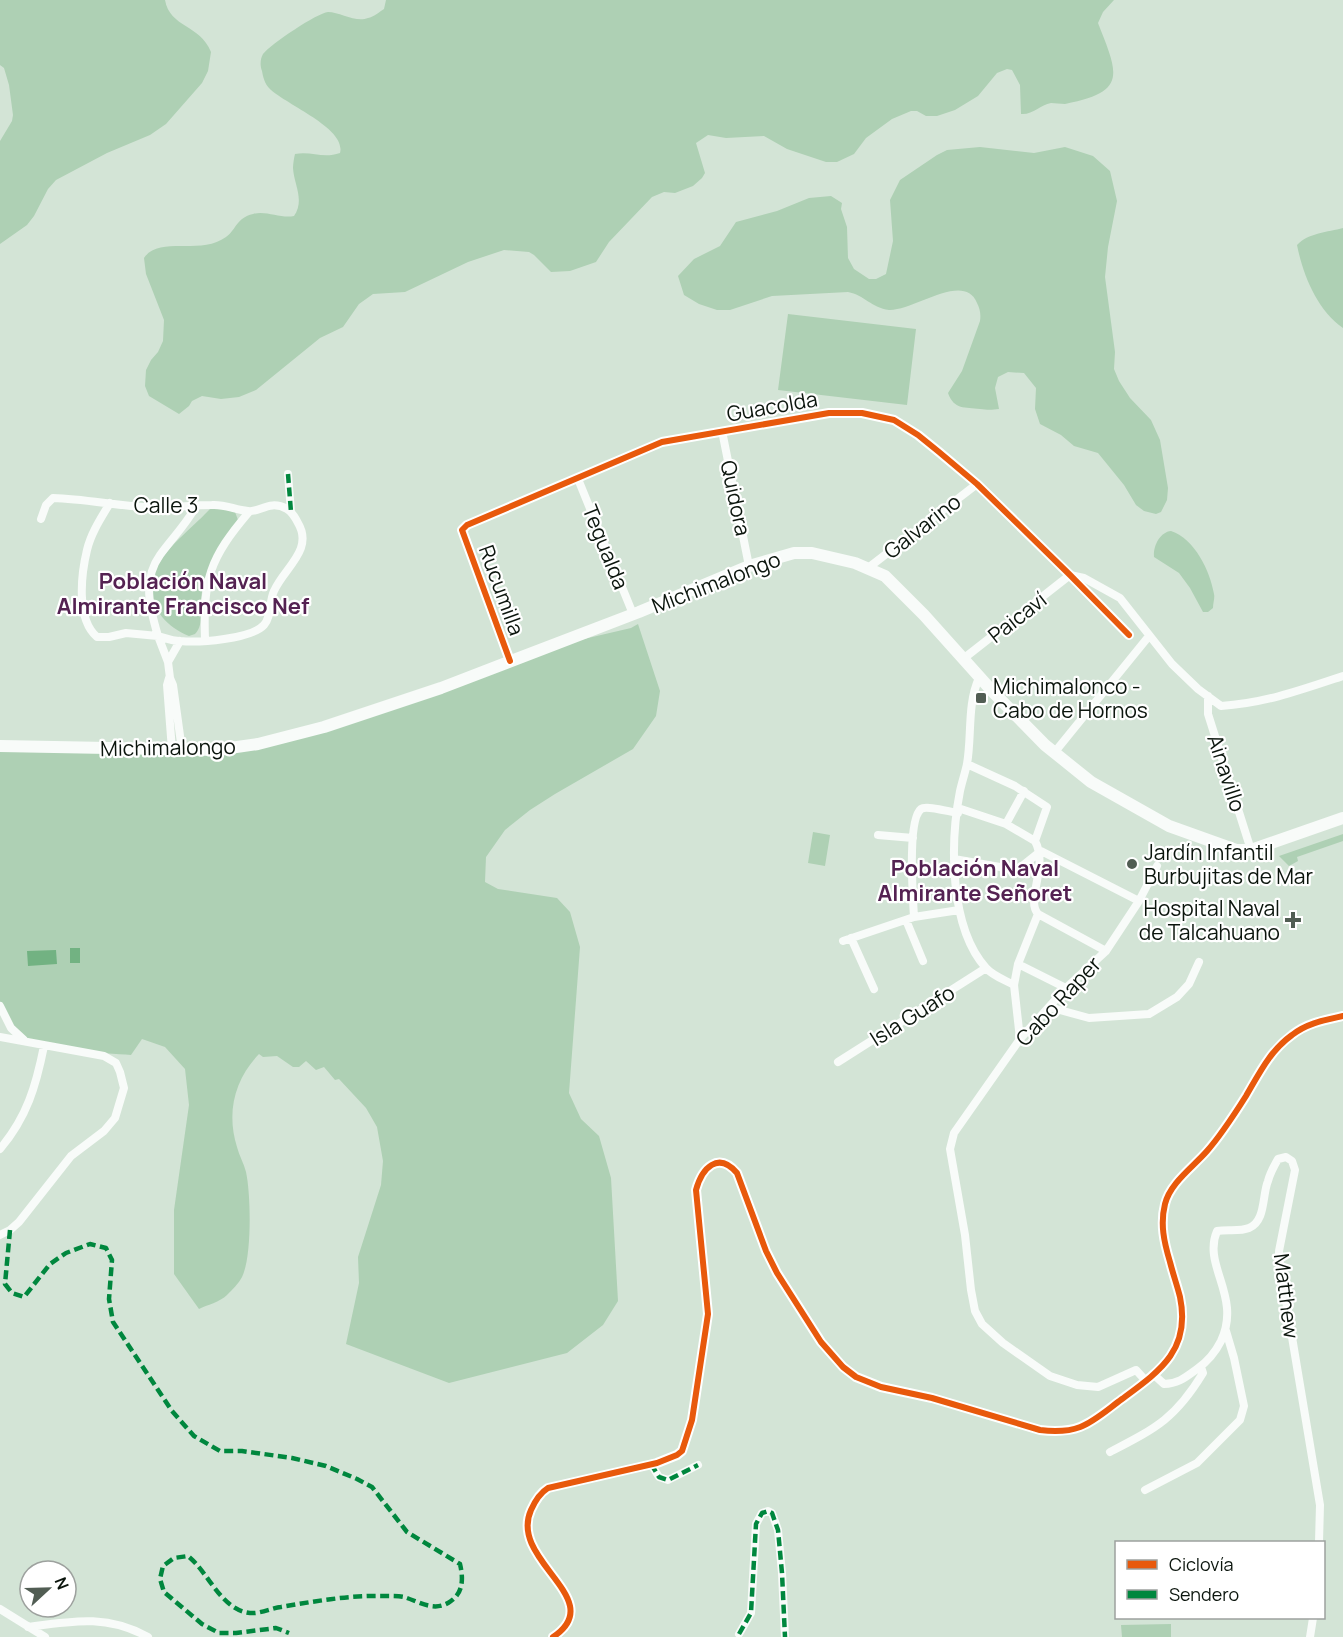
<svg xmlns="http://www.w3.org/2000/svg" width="1343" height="1637" viewBox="0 0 1343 1637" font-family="Manrope,sans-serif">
<rect width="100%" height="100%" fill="#d3e4d6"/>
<!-- green -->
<path fill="#aed0b4" d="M0,0H165C170,28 200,24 211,52L208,71L202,83L166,124L150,135L107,153L56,180L48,189L34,216L27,225L0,244V141L12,121L13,115L9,85L4,68L0,65Z
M386,0H1114L1103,12L1098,23C1118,74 1128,92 1065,104C1060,104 1055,103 1051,103C1040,105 1033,115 1021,114L1020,85L1012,70L1007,69L997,73L978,96L955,110L937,116H926L917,111H911L892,119L866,138L854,154L837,162H826L787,149L764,136L726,138L708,135L696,143L705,173L702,178L693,186L675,193L664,192L652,197L609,242L596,262L570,271L551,272L534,255L529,252L504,250L468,262L405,292L373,294L359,304L343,327L320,338L256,390L239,397L221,399L202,396L192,401L189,406L179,414L149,396L145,386L146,370L151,360L158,352L163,341L164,320L146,274L144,258C159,235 200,256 226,237C237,229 236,218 253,214C266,210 281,219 294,216C305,200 294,185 293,168C293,164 294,158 295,154C312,151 323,159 340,153C347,128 284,104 269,88C265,84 263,77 262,71C260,66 260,59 263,54C271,44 317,13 328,12C340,12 356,23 368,18C374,17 379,12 384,9Z
M980,147L1034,153L1065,147L1093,156L1110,171L1117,201L1108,247L1105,277L1115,352L1114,369L1119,381L1130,398L1151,420L1160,440L1168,488L1167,500L1161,512L1156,514L1144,511L1136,505L1124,485L1098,453L1074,446L1061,435L1040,424L1035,409L1036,388L1024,373L1008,372L998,377L995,388L999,409C992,410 987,410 980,409C965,407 954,410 948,393L962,371L980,321C981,314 980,309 977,303C964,271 914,311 889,310C872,308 864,295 848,292L772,296L730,310H717L699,304L684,295L678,276L694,259L720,246L736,222L777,211L809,198L831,196L842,203L841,209L847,227L848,258L854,269L869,279H876L886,274L893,241L890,200L900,180L937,155L947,150Z
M1343,228V328C1317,310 1303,275 1297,245C1308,233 1328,232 1343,228Z
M788,314L916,329L907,405L778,390Z
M216,508L235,512L238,520C219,544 205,568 201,599C200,611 204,625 195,634L189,636C157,623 140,592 161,560C171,544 196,524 210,509Z
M1171,531C1195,539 1210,571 1214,594C1215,598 1213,603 1213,608L1208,612H1203L1190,588L1179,573L1154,557C1153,546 1160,532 1171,531Z
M638,624L660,691L656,716L633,749L555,794L530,810L505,830L486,857L485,882L498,889L557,898L570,912L580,947L569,1093L581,1119L599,1136L611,1178L618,1301L603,1325L567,1353L449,1383L346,1344L359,1283L358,1257L381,1185L383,1161L377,1127L366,1108L339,1079L335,1080L324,1067L316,1070L306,1061L299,1067H293L277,1056L263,1057L259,1054C235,1079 226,1112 237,1147C239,1155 244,1164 246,1172C251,1195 252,1257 242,1277C239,1283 232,1290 227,1295C220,1302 207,1305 199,1309L174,1274V1210L189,1105L185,1069L165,1047L142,1039L131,1055C104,1053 44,1050 22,1035C13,1029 7,1015 0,1006V749L220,750L264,742L541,649L631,628Z
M813,832L830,835L825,866L808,863Z
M1343,834V841L1297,857L1298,861L1289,866L1279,856Z
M1171,1624V1637H1122L1121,1625Z"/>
<!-- water -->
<path fill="#72b282" d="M70,948H80V963H70Z
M56,950L57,964L28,966L27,951Z"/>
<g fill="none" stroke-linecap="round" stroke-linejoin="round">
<!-- street -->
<path stroke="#f8fbf9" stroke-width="8" d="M722,431L749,566
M288,474L291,512
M578,479L633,614
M110,503C101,518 91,533 87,550C81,575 76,619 97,637H109L126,633L158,636L168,662L170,678L173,685L182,750
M41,519L46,505L53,498C84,499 113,505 144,507C167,509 189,505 212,505C225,504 235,510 248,511C260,513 269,499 287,509C292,512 295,517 298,523C314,550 284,568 274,591C269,601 272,616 264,625C251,639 199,643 180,641C173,641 165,638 158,636C150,609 142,580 160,555C172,538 186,525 196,506
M868,568L977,484
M205,640C203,579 209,559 249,512
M963,659L1070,575L1084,578L1120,598L1172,664L1198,689L1221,706C1265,703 1301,690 1343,676
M510,661L462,530L467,525L662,442L829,413H862L894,420L918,435L939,452L977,484L1070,575L1129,635
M168,662L180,641
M169,678L167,685L172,750
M979,678C967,704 972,736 967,764C965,773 962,782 960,791C950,842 949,927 986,968C993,976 1005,980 1014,985
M1208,696V714L1251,850
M1054,753L1149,636
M967,764L1015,786L1047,807L1035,841C1049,867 1025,899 1038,914L1106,951
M958,808L1006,824L1035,841
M1006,824L1024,791
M878,835L913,838
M954,859L1017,870L1041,851L1139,901
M914,917C913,899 907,820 921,809C926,805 950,812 958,813
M906,920L923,961
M851,938L874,989
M843,941L914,917L959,910
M1018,964L1066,988
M0,1006L11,1028L24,1040
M1049,1007L1089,1018L1149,1014L1177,997L1189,984L1199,962
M0,1037L104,1056L116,1063L120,1072L124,1088L115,1118L104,1131L71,1156L19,1222L10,1230L0,1235
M1020,1039L1014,985L1018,964L1038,914
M838,1062L986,968
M0,1149C27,1117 36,1086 44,1046
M1153,1374L1164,1384C1178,1384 1186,1377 1197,1369C1207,1362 1216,1351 1221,1341C1242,1296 1202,1266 1217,1231C1228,1229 1239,1232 1249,1228C1266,1221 1262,1195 1268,1181C1270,1173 1274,1166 1278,1159L1286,1157L1292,1161L1295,1170L1279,1251V1259L1320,1505L1319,1542
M1146,1381L1136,1370L1098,1387L1077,1385L1050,1376L1003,1343L982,1324L975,1311L971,1290L965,1235L950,1149L954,1133L1020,1039L1066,988L1106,951L1139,901L1157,866
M1110,1452C1156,1428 1175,1419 1203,1373L1201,1367
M651,1464L659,1477L668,1480L698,1465
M1145,1490L1197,1463L1240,1420L1244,1406L1234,1358L1226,1331
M0,1609L45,1637
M28,1627C72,1621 107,1614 148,1637
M739,1634L751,1613L756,1524L762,1513L768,1511L772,1513L778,1530L782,1573L785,1637
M553,1637C610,1599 508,1561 531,1510C535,1501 540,1493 548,1488L657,1463L677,1455L682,1451L692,1420L708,1314L696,1190C702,1168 718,1151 737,1173L766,1251L777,1273L821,1342L843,1367L856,1377L881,1387L932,1398L1040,1430C1081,1435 1091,1422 1122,1399C1160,1371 1191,1350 1180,1297C1177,1285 1173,1274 1170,1262C1164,1242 1160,1224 1165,1204C1170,1183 1193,1167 1207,1151C1222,1134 1234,1115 1246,1096C1260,1072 1270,1051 1292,1035C1307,1023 1325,1020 1343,1016
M1310,1637L1313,1618"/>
<!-- secondary -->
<path stroke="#f8fbf9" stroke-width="12" d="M0,746L216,750L258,744L324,727L441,688L639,612L749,566L794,553H812L855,563L885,576L924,615L993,692L1045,745L1091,782L1169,826L1236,850H1251L1343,818"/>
<!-- quiet -->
<path stroke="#00873e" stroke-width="4.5" stroke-dasharray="9 4.5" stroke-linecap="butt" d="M288,474L291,512
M10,1230L5,1284L12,1293L24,1297L50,1264L66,1253L90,1244L106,1248L112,1260L109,1299L113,1322L172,1411L194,1436L220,1451H242L292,1458L326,1466L357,1479L372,1487L407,1532L460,1564C463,1577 464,1592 451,1601C435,1613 420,1602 404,1597C399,1596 392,1596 386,1596C350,1595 316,1601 281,1607C272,1608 259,1614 250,1613C221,1610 209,1573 188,1556L174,1558L163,1566L160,1579L164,1592L202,1624L219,1633H236L276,1628L289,1633
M651,1464L659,1477L668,1480L698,1465
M739,1634L751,1613L756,1524L762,1513L768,1511L772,1513L778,1530L782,1573L785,1637"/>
<defs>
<path id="cycleway" d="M510,661L462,530L467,525L662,442L829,413H862L894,420L918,435L939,452L977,484L1070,575L1129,635
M553,1637C610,1599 508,1561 531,1510C535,1501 540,1493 548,1488L657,1463L677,1455L682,1451L692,1420L708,1314L696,1190C702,1168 718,1151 737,1173L766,1251L777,1273L821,1342L843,1367L856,1377L881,1387L932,1398L1040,1430C1081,1435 1091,1422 1122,1399C1160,1371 1191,1350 1180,1297C1177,1285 1173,1274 1170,1262C1164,1242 1160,1224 1165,1204C1170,1183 1193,1167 1207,1151C1222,1134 1234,1115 1246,1096C1260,1072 1270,1051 1292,1035C1307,1023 1325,1020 1343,1016"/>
</defs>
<!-- cycleway casing -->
<use href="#cycleway" stroke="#fff" stroke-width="10"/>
<!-- cycleway -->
<use href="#cycleway" stroke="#e8590c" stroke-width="6"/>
</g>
<!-- markers -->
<g fill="#515d53" stroke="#fff" stroke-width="2">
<rect x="975" y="692" width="12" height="12" rx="3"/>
<circle cx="1132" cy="864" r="6"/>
<path d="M1290 911h6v6h6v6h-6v6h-6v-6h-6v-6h6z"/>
</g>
<g text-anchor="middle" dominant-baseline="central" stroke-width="4.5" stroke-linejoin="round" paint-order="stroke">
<!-- street labels -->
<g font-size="21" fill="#0b150d" stroke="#fff">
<text transform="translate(772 406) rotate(-10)">Guacolda</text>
<text transform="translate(736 498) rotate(78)">Quidora</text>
<text x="166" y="505">Calle 3</text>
<text transform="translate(922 526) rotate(-38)">Galvarino</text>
<text transform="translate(606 547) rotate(68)">Tegualda</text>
<text transform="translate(716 582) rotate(-21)">Michimalongo</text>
<text transform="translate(502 590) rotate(70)">Rucumilla</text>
<text transform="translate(1017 617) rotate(-38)">Paicaví</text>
<text transform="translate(168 747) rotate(-1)">Michimalongo</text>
<text transform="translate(1227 773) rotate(72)">Ainavillo</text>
<text transform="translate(1058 1001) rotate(-47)">Cabo Raper</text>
<text transform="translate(912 1015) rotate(-32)">Isla Guafo</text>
<text transform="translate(1287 1296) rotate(83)">Matthew</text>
</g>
<!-- poi labels -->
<g font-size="21" fill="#0b150d" stroke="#fff" text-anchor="start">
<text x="993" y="686">Michimalonco -<tspan x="993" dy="24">Cabo de Hornos</tspan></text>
<text x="1144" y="852">Jardín Infantil<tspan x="1144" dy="24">Burbujitas de Mar</tspan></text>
<text x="1280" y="908" text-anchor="end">Hospital Naval<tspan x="1280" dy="24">de Talcahuano</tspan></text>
</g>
<!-- neighbourhood labels -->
<g font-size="22" font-weight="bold" fill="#542252" stroke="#fff">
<text x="183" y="581">Población Naval<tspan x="183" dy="25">Almirante Francisco Nef</tspan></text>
<text x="975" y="868">Población Naval<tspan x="975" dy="25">Almirante Señoret</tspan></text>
</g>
</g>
<!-- legend -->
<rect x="1115" y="1541" width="210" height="78" fill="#ffffff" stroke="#9da19e" stroke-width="1.5"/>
<rect x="1127" y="1560" width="30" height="9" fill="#e8590c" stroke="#9da19e" stroke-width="1.5"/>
<text x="1169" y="1571" font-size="18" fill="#0b150d">Ciclovía</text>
<rect x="1127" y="1590" width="30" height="9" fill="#00873e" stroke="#9da19e" stroke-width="1.5"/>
<text x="1169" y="1601" font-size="18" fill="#0b150d">Sendero</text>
<!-- north arrow -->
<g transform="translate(48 1589) rotate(68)"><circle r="28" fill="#ffffff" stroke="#9da19e" stroke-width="1.5"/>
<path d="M0-4.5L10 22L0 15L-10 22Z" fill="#515d53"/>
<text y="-9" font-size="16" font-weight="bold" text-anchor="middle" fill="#0b150d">N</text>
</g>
</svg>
